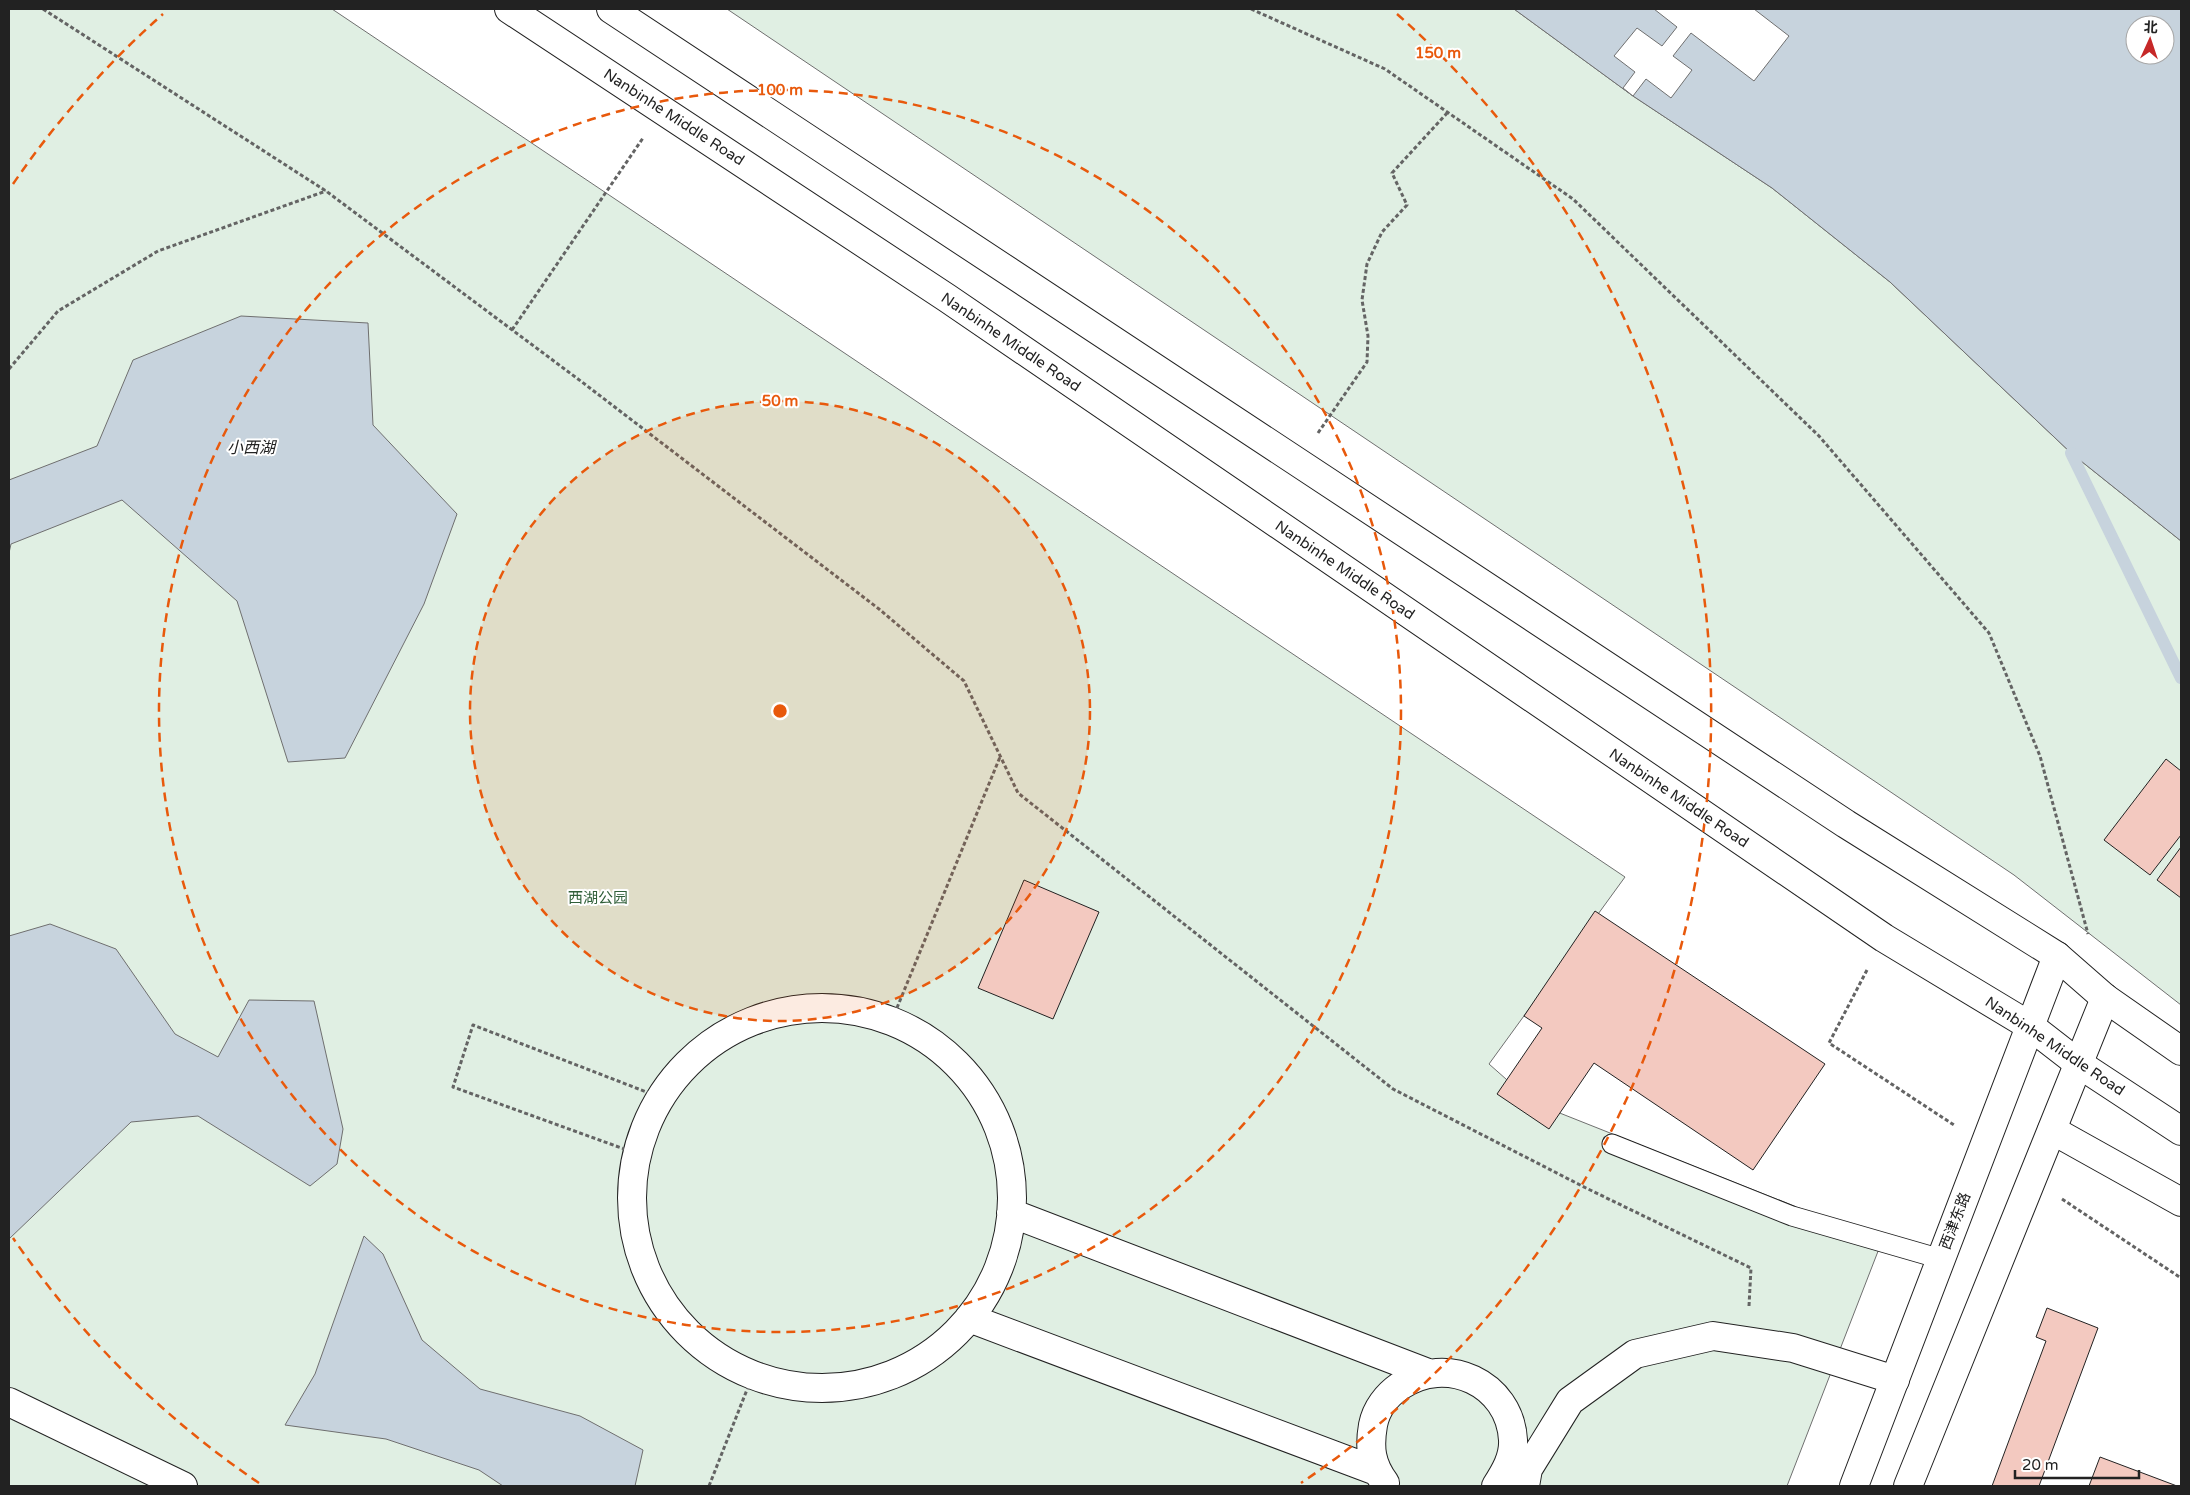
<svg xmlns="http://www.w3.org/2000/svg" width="2190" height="1495" viewBox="0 0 2190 1495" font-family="'Varela Round','Noto Sans SC',sans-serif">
<rect width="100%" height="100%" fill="#fff"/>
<!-- green -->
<path fill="#e0efe3" stroke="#6f6f6f" d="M9,9H332L1625,877L1489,1064L1532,1102L1882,1241L1787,1486H9Z
M727,9H1514L1633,96L1772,188L1890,282L2071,453L2181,541V1005L2014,875Z"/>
<!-- water -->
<path fill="#c7d3dd" stroke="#6f6f6f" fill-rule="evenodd" d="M1514,9H2181V541L2071,453L1890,282L1772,188L1633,96ZM2135,25H2165V55H2135Z
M241,316L368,323L373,425L457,514L424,604L345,758L288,762L237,601L122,500L11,544L9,553V480L97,446L133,360Z
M50,924L116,949L175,1034L218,1057L249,1000L314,1001L343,1129L337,1164L310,1186L198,1116L131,1122L9,1239V936Z
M364,1236L383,1254L422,1340L480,1389L580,1416L643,1450L635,1486H503L479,1470L386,1439L285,1425L315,1374Z"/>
<!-- pier -->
<path fill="#fff" stroke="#6f6f6f" d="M1654,9H1754L1789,36L1754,81L1691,33L1673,56L1692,70L1671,98L1646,79L1633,96L1623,88L1635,72L1614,56L1637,28L1662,46L1677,27Z"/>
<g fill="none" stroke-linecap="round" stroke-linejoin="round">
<!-- stream -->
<path stroke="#c7d3dd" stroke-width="12" d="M2071,453L2181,678"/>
</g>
<!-- building -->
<path fill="#f3c9c0" stroke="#222" d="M2166,759L2181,771V835L2150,875L2104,840Z
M2181,847V898L2157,880Z
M1024,880L1099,912L1053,1019L978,988Z
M1595,911L1825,1064L1753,1170L1594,1063L1549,1129L1497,1094L1542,1028L1524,1016Z
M2047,1308L2098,1328L2039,1486H1992L2046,1341L2036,1337Z
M2100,1457L2177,1486H2089Z"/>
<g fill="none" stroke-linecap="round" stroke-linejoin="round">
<defs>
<path id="lane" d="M1612,1144L1792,1216L1941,1259"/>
<path id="street" d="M632 1198a190 190 0 1 1 380 0a190 190 0 1 1-380 0Z
M2052,1130L2181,1202
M1011,1213L1428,1373
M969,1318L1376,1471
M9,1402L183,1486
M1385,1483C1371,1464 1369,1448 1373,1425C1376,1409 1387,1395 1400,1386C1446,1354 1510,1383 1513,1440C1514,1457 1505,1472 1496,1486
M1525,1486L1528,1469L1570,1401L1635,1354L1713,1336L1793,1348L1895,1380"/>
<path id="secondary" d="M1854,1486L2057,956
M1908,1486L2105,998"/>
<path id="highway" d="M509,9L947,298L1884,938L2030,1026L2079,1064L2181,1131
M611,9L1846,824L2057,956L2105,998L2181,1051"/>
</defs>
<!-- lane casing -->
<use href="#lane" stroke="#222" stroke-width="21"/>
<!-- street casing -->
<use href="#street" stroke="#222" stroke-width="30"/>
<!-- secondary casing -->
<use href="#secondary" stroke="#222" stroke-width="30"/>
<!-- highway casing -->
<use href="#highway" stroke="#222" stroke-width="30"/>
<!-- path -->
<path stroke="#646464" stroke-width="3" stroke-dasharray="4 2.5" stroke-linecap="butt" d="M43,9L326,191L582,382L879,609L964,681L1018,793L1393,1089L1586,1188L1751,1268L1749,1306
M1251,9L1385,69L1573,199L1819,436L1989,633L2040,756L2088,934
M512,330L643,138
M9,369L58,311L158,251L326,191
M1318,433L1367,362L1368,336L1362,300L1367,264L1382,232L1407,205L1392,173L1448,112
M1867,970L1829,1043L1954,1125
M892,1020L1000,757
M638,1154L453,1087L473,1025L662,1098
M2062,1199L2181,1278
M709,1486L752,1377"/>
<!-- lane -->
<use href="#lane" stroke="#fff" stroke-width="19"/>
<!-- street -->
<use href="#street" stroke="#fff" stroke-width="28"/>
<!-- secondary -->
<use href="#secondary" stroke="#fff" stroke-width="28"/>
<!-- highway -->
<use href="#highway" stroke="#fff" stroke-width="28"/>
</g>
<!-- distance rings -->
<circle cx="780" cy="711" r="310" fill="#e8590c" fill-opacity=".12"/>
<g fill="none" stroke="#e8590c" stroke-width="2.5" stroke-dasharray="9 6">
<circle cx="780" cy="711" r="310"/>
<circle cx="780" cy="711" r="621"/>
<path d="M259 1483A931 931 0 0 1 13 1238M13 184A931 931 0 0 1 163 14M1397 14A931 931 0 0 1 1301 1483"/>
</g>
<g text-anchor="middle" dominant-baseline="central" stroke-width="4" stroke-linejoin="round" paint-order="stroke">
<!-- street labels -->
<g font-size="15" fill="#222" stroke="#fff">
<text transform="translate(674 117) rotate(33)">Nanbinhe Middle Road</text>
<text transform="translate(1011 342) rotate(34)">Nanbinhe Middle Road</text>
<text transform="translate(1345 570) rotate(34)">Nanbinhe Middle Road</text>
<text transform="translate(1679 798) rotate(34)">Nanbinhe Middle Road</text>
<text transform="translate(2055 1046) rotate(34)">Nanbinhe Middle Road</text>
<text transform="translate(1955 1221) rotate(-69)">西津东路</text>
</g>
<!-- park labels -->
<g font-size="15" fill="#2f5e38" stroke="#fff">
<text x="598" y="898">西湖公园</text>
</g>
<!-- water labels -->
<g font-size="16" font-style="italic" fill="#222" stroke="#fff">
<text x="251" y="448">小西湖</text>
</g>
</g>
<circle cx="780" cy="711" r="8" fill="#e8590c" stroke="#fff" stroke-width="2.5"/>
<g font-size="15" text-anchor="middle" font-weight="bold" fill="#e8590c" stroke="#fff" stroke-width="4" stroke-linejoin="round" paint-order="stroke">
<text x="1438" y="58">150 m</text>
<text x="780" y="95">100 m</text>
<text x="780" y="406">50 m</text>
</g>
<!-- border -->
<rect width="2190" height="1495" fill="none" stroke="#222222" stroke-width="20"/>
<!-- north arrow -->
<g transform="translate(2150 40) rotate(3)"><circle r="24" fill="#ffffff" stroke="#a7a7a7"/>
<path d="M0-4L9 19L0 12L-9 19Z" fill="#c62828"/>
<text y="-8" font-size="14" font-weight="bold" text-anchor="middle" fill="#222222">北</text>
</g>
<!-- scale -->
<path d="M2015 1470v8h124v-8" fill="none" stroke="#222222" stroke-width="2.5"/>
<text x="2022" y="1470" font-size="15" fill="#222222" stroke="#ffffff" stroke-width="4" paint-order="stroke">20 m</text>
</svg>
